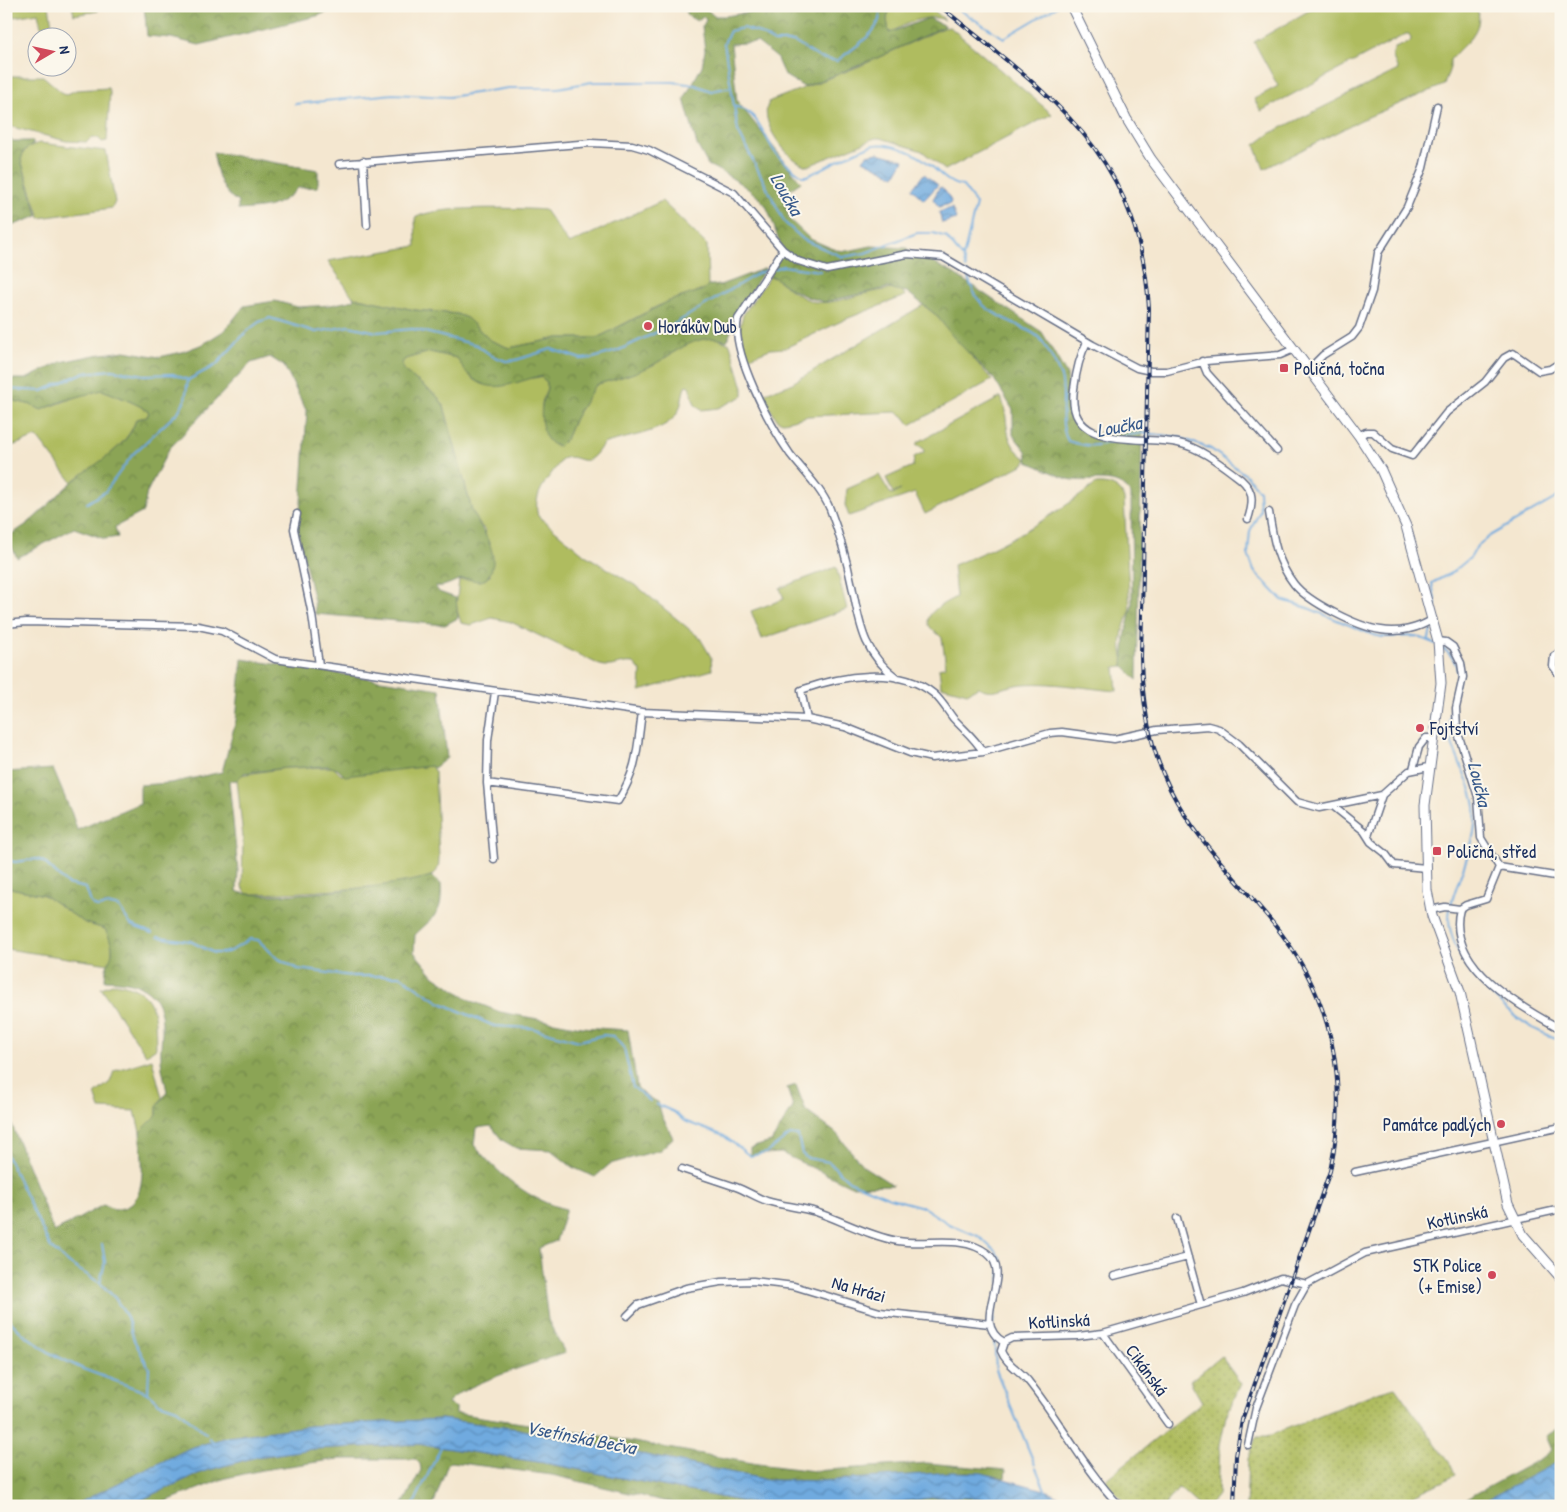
<svg xmlns="http://www.w3.org/2000/svg" width="1567" height="1512" viewBox="0 0 1567 1512" font-family="'Patrick Hand',sans-serif">
<defs>
<pattern id="forest-crowns" width="20" height="18" patternUnits="userSpaceOnUse" patternTransform="scale(1.25)"><rect width="20" height="18" fill="#8ba455"/><path d="M2 6a3 3 0 1 1 6 0M12 15a3 3 0 1 1 6 0" fill="none" stroke="#71864a"/></pattern>
<pattern id="park-dots" width="8" height="8" patternUnits="userSpaceOnUse" patternTransform="scale(1.25)"><rect width="8" height="8" fill="#afbc5e"/><path d="M2 2h.1M6 6h.1" fill="none" stroke="#8e9951" stroke-width="1.8" stroke-linecap="round"/></pattern>
<pattern id="water-waves" width="16" height="10" patternUnits="userSpaceOnUse" patternTransform="scale(1.25)"><rect width="16" height="10" fill="#6faadf"/><path d="M0 5q4-4 8 0t8 0" fill="none" stroke="#5a8bb8"/></pattern>
</defs>
<rect width="100%" height="100%" fill="#fbf7ec"/>
<filter id="ink" filterUnits="userSpaceOnUse"><feTurbulence type="fractalNoise" baseFrequency=".02" numOctaves="2"/><feDisplacementMap in="SourceGraphic" scale="10" xChannelSelector="R" yChannelSelector="G"/><feConvolveMatrix kernelMatrix="1 2 1 2 8 2 1 2 1" color-interpolation-filters="sRGB"/></filter>
<filter id="wash" filterUnits="userSpaceOnUse"><feTurbulence type="fractalNoise" baseFrequency=".0096" numOctaves="4" result="noise"/><feDisplacementMap in="SourceGraphic" scale="20" xChannelSelector="R" yChannelSelector="G"/><feGaussianBlur stdDeviation="1.12" result="paint"/><feColorMatrix in="noise" values="0 0 0 0 0 0 0 0 0 0 0 0 0 0 0 0 0 1.4 0 .05"/><feComposite in="paint" operator="in"/></filter>
<g filter="url(#wash)">
<rect width="100%" height="100%" fill="#f4e7d0"/>
<!-- grass -->
<path fill="#afbc5e" stroke="#65765e" d="M13,6H49L52,25L41,27L38,13L14,17Z
M72,6H98V11L74,15Z
M890,6H929L945,20C925,13 907,24 889,33L887,19Z
M1317,6H1476C1487,31 1463,43 1450,60V68L1444,85L1361,120L1264,169L1255,145L1271,133L1398,70C1395,61 1390,56 1395,48L1410,42L1411,39L1409,34H1406L1261,111L1254,99L1278,86L1254,42Z
M950,27L1052,114L945,170L922,151L881,138H875L808,166C789,163 755,119 770,101L860,66L943,28Z
M6,76H43L65,95L76,90L108,88L110,92L107,141L102,142L98,138H91L87,142L66,141L8,126L6,123Z
M40,143L106,151L115,202L112,208L40,218L21,160C22,150 30,145 40,143Z
M662,201L707,245L708,285L703,290L658,306L597,338H558L509,348L490,340L473,324L457,314L415,310L353,297L328,261L416,246L415,218C434,205 520,208 545,210L569,244Z
M769,277L775,278C787,287 801,299 816,302C838,306 873,286 902,290L905,296L846,319L785,348L770,349L750,357L746,354L740,326L743,315Z
M923,305L936,315L992,380L910,425L903,416L896,412L808,416L784,422L778,421L764,399L765,393L789,385Z
M714,337L730,344L743,388V396L718,408L701,410L695,405L689,386L686,385C681,395 683,406 676,415C664,433 623,437 603,444C584,475 580,451 562,459C551,476 531,493 538,516L585,555L638,587L700,638L711,657L712,670L640,691L641,671L634,663C621,661 613,669 600,665L511,622L492,618L471,625L461,623L456,607L459,580L486,579L490,575L484,529L475,519L471,507L444,406L438,397L403,370L402,362L405,359L430,352L457,358L467,373L483,384L541,377L547,382C548,392 542,397 542,405C542,417 546,439 555,446L566,439L575,418L594,387L598,384C616,379 634,373 650,366C671,357 691,336 714,337Z
M102,390C111,393 145,407 149,412L147,417L136,419C130,444 93,468 72,482L37,437L6,448V399L32,405L41,410L90,392Z
M1001,397C1011,421 1000,441 1027,459L1024,464L925,514L915,493L849,516L845,505L847,489L879,475L890,493L892,494L901,490L893,493L886,478L913,466L914,457L924,452L923,448L916,444L918,442Z
M1096,484C1108,483 1121,487 1124,499L1130,612C1124,623 1120,638 1122,651C1123,657 1124,659 1123,666L1115,667L1117,691C1087,689 1040,679 1011,686C998,689 991,694 978,687L967,693L941,686L939,668L946,666L942,638C938,633 933,631 930,627C921,613 947,602 956,597L953,565C1004,546 1053,516 1096,484Z
M836,567L847,609L762,639L751,611L784,599L780,588Z
M431,766L435,772L439,857C439,863 439,870 434,874C418,888 275,894 247,894L242,887L243,838L237,780L240,775L286,768L333,767L341,775Z
M6,887L44,895L85,923L105,929C112,942 115,951 109,964L6,949Z
M115,983C157,990 155,1012 156,1048L146,1055L101,988Z
M152,1059L162,1098L157,1106V1115L140,1132L135,1111L100,1109L95,1094L110,1082L114,1071Z"/>
<!-- forest -->
<path fill="url(#forest-crowns)" stroke="#536a5a" d="M144,6H343L317,16L199,45L171,38L147,36Z
M687,6H703L714,16H726L788,6H890L887,19L889,33L929,18L945,26L875,59L804,87L784,75L776,57L757,42L731,44L737,101L801,182L783,194L789,219L810,239L836,250L847,251L871,246L907,248L910,256L922,257L953,273L1042,332L1067,375L1072,415L1079,426L1095,433L1142,428L1137,680L1123,666L1125,636L1132,605L1131,494C1116,472 1090,484 1068,479C1055,475 1041,467 1028,462L1026,451L1013,435V410L994,379L954,338L936,315L907,292L887,288L824,302L807,297L789,288L774,277H769L782,247C775,234 773,219 766,206C757,192 723,172 708,165L697,145L684,99L702,66L705,50L702,27L706,20L703,16L697,21L686,15Z
M6,135L13,141H33V144L24,151L21,160L38,216L6,228Z
M213,152L318,170V187L298,188C278,208 266,208 238,210V202C220,191 217,172 213,152Z
M766,268C756,284 745,299 737,316C732,324 732,332 727,341C699,331 676,352 653,365C637,373 616,379 598,384L594,387L575,418L566,439L559,446C542,445 540,419 542,406C543,397 548,392 547,382L541,377H536C509,384 488,397 465,371C462,367 460,362 457,358L430,352L405,359L402,363L403,370L438,397L444,406L471,507C478,527 506,556 486,579C477,584 472,578 462,579C453,581 445,588 435,586L439,592L456,598L458,618L445,625L315,614L314,601L297,529L301,502L307,412L284,366L270,357L251,363L169,449L147,492L143,512L115,527L118,537L105,539L74,528L17,558L7,536C32,525 50,501 71,483C93,464 129,448 136,419L147,417L149,412C145,407 111,393 102,390L63,401L41,410L32,405L6,399V379H26L61,362L95,355L125,351L159,357L182,352L203,344L225,330L244,306L275,301L298,307L331,305L354,300L353,297L415,310L457,314L467,318L490,340L509,348L558,338H597L669,301L703,290L708,285H720Z
M242,659L440,689L447,758L434,768L431,766L345,776L337,769L328,766L286,768L244,773L237,780L229,781L238,870L237,891C257,903 404,885 431,876L441,884C443,914 435,915 415,935L414,952L434,976L472,1001L500,1012L581,1027L628,1030L637,1087L647,1097L658,1102L662,1116L673,1138L660,1150L610,1164L595,1177L572,1167L551,1150L516,1148L502,1140L491,1126L476,1128L474,1145C497,1173 531,1202 566,1209L556,1241L539,1248L548,1320L565,1353C544,1360 454,1387 448,1404L455,1407V1413L555,1428L758,1464L814,1471L927,1463L1006,1470L1005,1478L968,1472L824,1481L768,1480L518,1429L441,1419L309,1426L229,1437L190,1448L72,1506H6V1124L12,1125L54,1232L103,1205C108,1207 113,1209 118,1209C151,1206 141,1153 140,1132L157,1115V1106L167,1092C165,1080 161,1069 161,1057C160,1046 163,1034 162,1023C160,987 136,981 105,980C105,955 121,959 105,929L85,923L44,895L6,887V772L53,769L72,814L77,830L140,803V785L170,783L222,772L236,720Z
M796,1085L806,1111L836,1133L863,1166L893,1185L851,1186L781,1153L750,1155V1148L771,1142L793,1107L787,1088Z
M1561,1427V1462L1475,1506H1453L1545,1456L1552,1450L1546,1436Z
M418,1444L545,1463L766,1506H685L552,1475L452,1462L448,1463L433,1506H402L421,1470L420,1464L415,1459H338L262,1470L226,1478L154,1506H128L202,1472L256,1457L312,1449Z
M938,1497L980,1498L1021,1506H852L874,1505Z"/>
<!-- park -->
<path fill="url(#park-dots)" stroke="#65765e" d="M1221,1356L1241,1384L1226,1416L1220,1445L1218,1495L1209,1506H1199L1179,1488L1164,1506H1127L1105,1480L1202,1402L1190,1381Z
M1395,1387L1449,1462L1456,1475L1391,1506H1246L1248,1459L1256,1437H1266L1377,1392Z"/>
<!-- water -->
<path fill="url(#water-waves)" stroke="#456c9e" d="M878,153L904,160L895,176L863,160L867,155Z
M924,174L938,185L924,200L912,189Z
M940,187L945,191L951,201L950,204L939,207L933,199Z
M952,208L956,219L942,223L939,212Z
M441,1419L518,1429L768,1480L824,1481L952,1472L982,1473L1048,1491L1078,1506H1021L980,1498L938,1497L874,1505L766,1506L545,1463L418,1444L312,1449L256,1457L202,1472L128,1506H72L190,1448L228,1437L309,1426Z
M1561,1460V1495L1539,1506H1475Z"/>
<g fill="none" stroke-linecap="round" stroke-linejoin="round">
<!-- stream -->
<path stroke="#6faadf" stroke-width="2" d="M854,6L859,10L866,6
M879,6C887,30 852,48 837,61L820,58L794,42H774L757,32L743,28L730,31L724,43L738,131L785,223L804,240L843,257L865,253L917,233H933L946,237L963,258L966,268
M953,6L1004,38L1058,6
M295,104L393,94L449,97L508,88H558L592,82H673L695,85L711,91L731,87
M733,106C760,110 763,138 778,156C785,163 794,170 802,176H807C823,169 859,148 874,145C891,142 916,153 928,163C939,172 949,185 963,186L976,204L963,258
M773,269L783,266L820,271
M967,272C975,308 990,311 1021,327C1028,330 1038,335 1043,342C1049,352 1057,366 1061,377C1067,398 1057,420 1068,441C1087,447 1097,447 1115,440
M6,389L42,391L83,373L112,370L145,375L173,374L188,380
M1124,436L1143,433L1178,437L1211,449L1247,476L1259,491L1260,511L1250,531L1248,554L1254,571L1282,600L1308,608L1371,634L1382,637L1416,636L1436,644
M87,503L105,492L133,454L178,412L185,400L188,380L216,365L247,331L259,322L270,318L316,332L349,326L377,332L413,329L477,345L492,356L506,361L516,360L551,349L581,359L593,358L617,351L674,324L758,273L766,271
M1434,614L1436,605L1432,583L1453,572L1471,557L1477,546L1490,536L1561,495
M1429,639L1431,629
M1442,648C1471,666 1451,697 1449,724C1447,746 1473,782 1475,807C1479,843 1457,875 1450,909C1441,950 1500,1009 1533,1028C1541,1033 1552,1036 1561,1040
M6,860L15,862L37,859L44,862L67,884L86,888L91,903L97,907L111,905L119,907L131,925L152,933
M158,937L190,941L214,953H223L231,951L250,939L258,940L277,958L298,969L352,976H400L439,1002L494,1026L531,1028L579,1041L603,1035L613,1036L624,1048L633,1087L650,1101
M656,1104L674,1112L684,1121L724,1136L750,1156L766,1153L790,1135L798,1136L802,1154L807,1158L829,1162L849,1181L890,1198L923,1207L949,1224L978,1236L995,1251L1001,1259L999,1282
M6,1154L51,1248L70,1264L100,1283L115,1298L127,1317L134,1340L149,1368L148,1393
M100,1283L105,1262L102,1244
M6,1317L21,1332L50,1353L83,1369L148,1393L159,1403L177,1409L206,1434
M993,1324L996,1297
M994,1336L996,1370L1035,1465
M209,1438L215,1443
M1036,1468L1046,1492
M413,1506L441,1447"/>
</g>
</g>
<g filter="url(#ink)">
<g fill="none" stroke-linecap="round" stroke-linejoin="round">
<defs>
<path id="street" d="M363,161L367,225
M339,164L591,143L632,145L649,150L734,193L783,250L798,261L827,270L907,254L943,257L1093,345L1137,368L1151,371H1167L1206,361L1280,355L1294,349
M783,250L738,319C730,351 771,427 790,454C804,472 821,488 830,509C839,533 847,561 852,586C860,624 862,652 897,678
M1087,342C1079,357 1076,372 1074,389C1065,451 1139,435 1178,443C1198,447 1218,462 1234,474C1253,487 1255,498 1248,519
M1202,361L1207,373L1277,451
M1309,369L1323,355L1352,337L1359,328L1372,291L1378,253L1407,207L1423,168L1437,106
M1359,436L1366,432H1373L1392,449L1412,456L1447,412L1485,382L1504,358L1513,353L1539,371L1550,369L1561,362
M1269,512C1273,539 1277,562 1294,584C1308,602 1358,627 1381,630C1398,633 1418,629 1433,619
M297,514L294,529L312,615L319,665
M6,624L26,622L198,626L222,631L275,659L642,712L807,719L845,727L910,753L932,758L983,752L1050,733L1062,732L1114,739L1157,730L1208,726L1219,729L1239,744L1297,802L1319,808L1382,795L1409,771L1429,767
M1438,641L1446,642L1453,647L1461,663L1463,677L1456,708L1457,730L1478,797L1481,838L1499,867L1486,899L1466,905L1460,909
M1561,652L1554,656L1553,666L1561,677
M807,719L801,690C840,676 899,665 934,694C941,700 947,710 953,718C964,730 975,738 983,752
M1413,769L1419,747L1426,738H1434
M487,783L618,801C638,768 637,749 642,712
M1334,807L1364,831L1371,842L1385,853L1394,865L1426,868
M1368,836L1382,795
M494,859L487,783L488,740L495,692
M1499,867L1561,877
M1430,910L1445,907L1460,909C1445,965 1520,1007 1561,1029
M682,1169C700,1175 718,1181 736,1187C747,1191 757,1198 767,1201C783,1206 800,1207 816,1212C843,1221 869,1236 898,1241C927,1246 962,1234 987,1253C1016,1275 967,1322 1004,1342
M1355,1172L1561,1127
M1177,1218L1201,1305
M1114,1276L1188,1257
M627,1316L638,1305L686,1288L721,1282L753,1281L794,1286L880,1312L990,1324
M1103,1333L1168,1424
M1004,1342L1012,1338L1078,1336L1103,1333L1243,1293L1281,1278L1307,1284L1365,1253L1561,1209
M1004,1342L1001,1351C1006,1364 1021,1371 1029,1382C1061,1422 1084,1469 1120,1506
M1248,1445L1256,1408L1295,1305L1307,1284"/>
<path id="secondary" d="M1071,6L1126,118L1151,159L1359,436L1381,470L1406,526L1438,641L1441,683L1425,805L1427,890L1432,916L1460,992L1508,1204L1523,1235L1561,1278"/>
</defs>
<!-- street casing -->
<use href="#street" stroke="#676f86" stroke-width="9"/>
<!-- secondary casing -->
<use href="#secondary" stroke="#676f86" stroke-width="11"/>
<!-- street -->
<use href="#street" stroke="#fff" stroke-width="6"/>
<!-- secondary -->
<use href="#secondary" stroke="#fff" stroke-width="9"/>
<defs>
<path id="rail" d="M940,6C1050,97 1139,151 1149,308L1141,657C1142,703 1149,747 1170,789C1195,839 1237,879 1273,923C1332,995 1350,1081 1330,1171L1242,1420L1236,1456L1234,1506"/>
</defs>
<!-- rail casing -->
<use href="#rail" stroke="#1b2f5e" stroke-width="4"/>
<!-- rail -->
<use href="#rail" stroke="#fbf7ec" stroke-width="2" stroke-dasharray="5.5" stroke-linecap="butt"/>
</g>
</g>
<!-- markers -->
<g fill="#d1495b" stroke="#fbf7ec" stroke-width="2">
<circle cx="648" cy="326" r="5"/>
<rect x="1279" y="363" width="10" height="10" rx="2.5"/>
<circle cx="1420" cy="728" r="5"/>
<rect x="1432" y="846" width="10" height="10" rx="2.5"/>
<circle cx="1501" cy="1124" r="5"/>
<circle cx="1492" cy="1275" r="5"/>
</g>
<g text-anchor="middle" dominant-baseline="central" stroke-width="4" stroke-linejoin="round" paint-order="stroke">
<!-- poi labels -->
<g font-size="18" fill="#1b2f5e" stroke="#fbf7ec" text-anchor="start">
<text x="658" y="326">Horákův Dub</text>
<text x="1294" y="368">Poličná, točna</text>
<text x="1430" y="728">Fojtství</text>
<text x="1447" y="851">Poličná, střed</text>
<text x="1491" y="1124" text-anchor="end">Památce padlých</text>
<text x="1482" y="1265" text-anchor="end">STK Police<tspan x="1482" dy="21">(+ Emise)</tspan></text>
</g>
<!-- street labels -->
<g font-size="18" fill="#1b2f5e" stroke="#fbf7ec">
<text transform="translate(1457 1217) rotate(-12)">Kotlinská</text>
<text transform="translate(859 1289) rotate(16)">Na Hrázi</text>
<text transform="translate(1059 1321) rotate(-3)">Kotlinská</text>
<text transform="translate(1147 1370) rotate(54)">Cikánská</text>
</g>
<!-- water labels -->
<g font-size="19" font-style="italic" fill="#385a8b" stroke="#fbf7ec">
<text transform="translate(787 194) rotate(60)">Loučka</text>
<text transform="translate(1119 426) rotate(-11)">Loučka</text>
<text transform="translate(1480 784) rotate(76)">Loučka</text>
<text transform="translate(581 1437) rotate(11)">Vsetínská Bečva</text>
</g>
</g>
<!-- margin -->
<rect width="1567" height="1512" fill="none" stroke="#fbf7ec" stroke-width="25"/>
<!-- north arrow -->
<g transform="translate(52 52) rotate(81)"><circle r="24" fill="#fbf7ec" stroke="#a1a7b3"/>
<path d="M0-4L9 19L0 12L-9 19Z" fill="#d1495b"/>
<text y="-8" font-size="14" font-weight="bold" text-anchor="middle" fill="#1b2f5e">N</text>
</g>
</svg>
